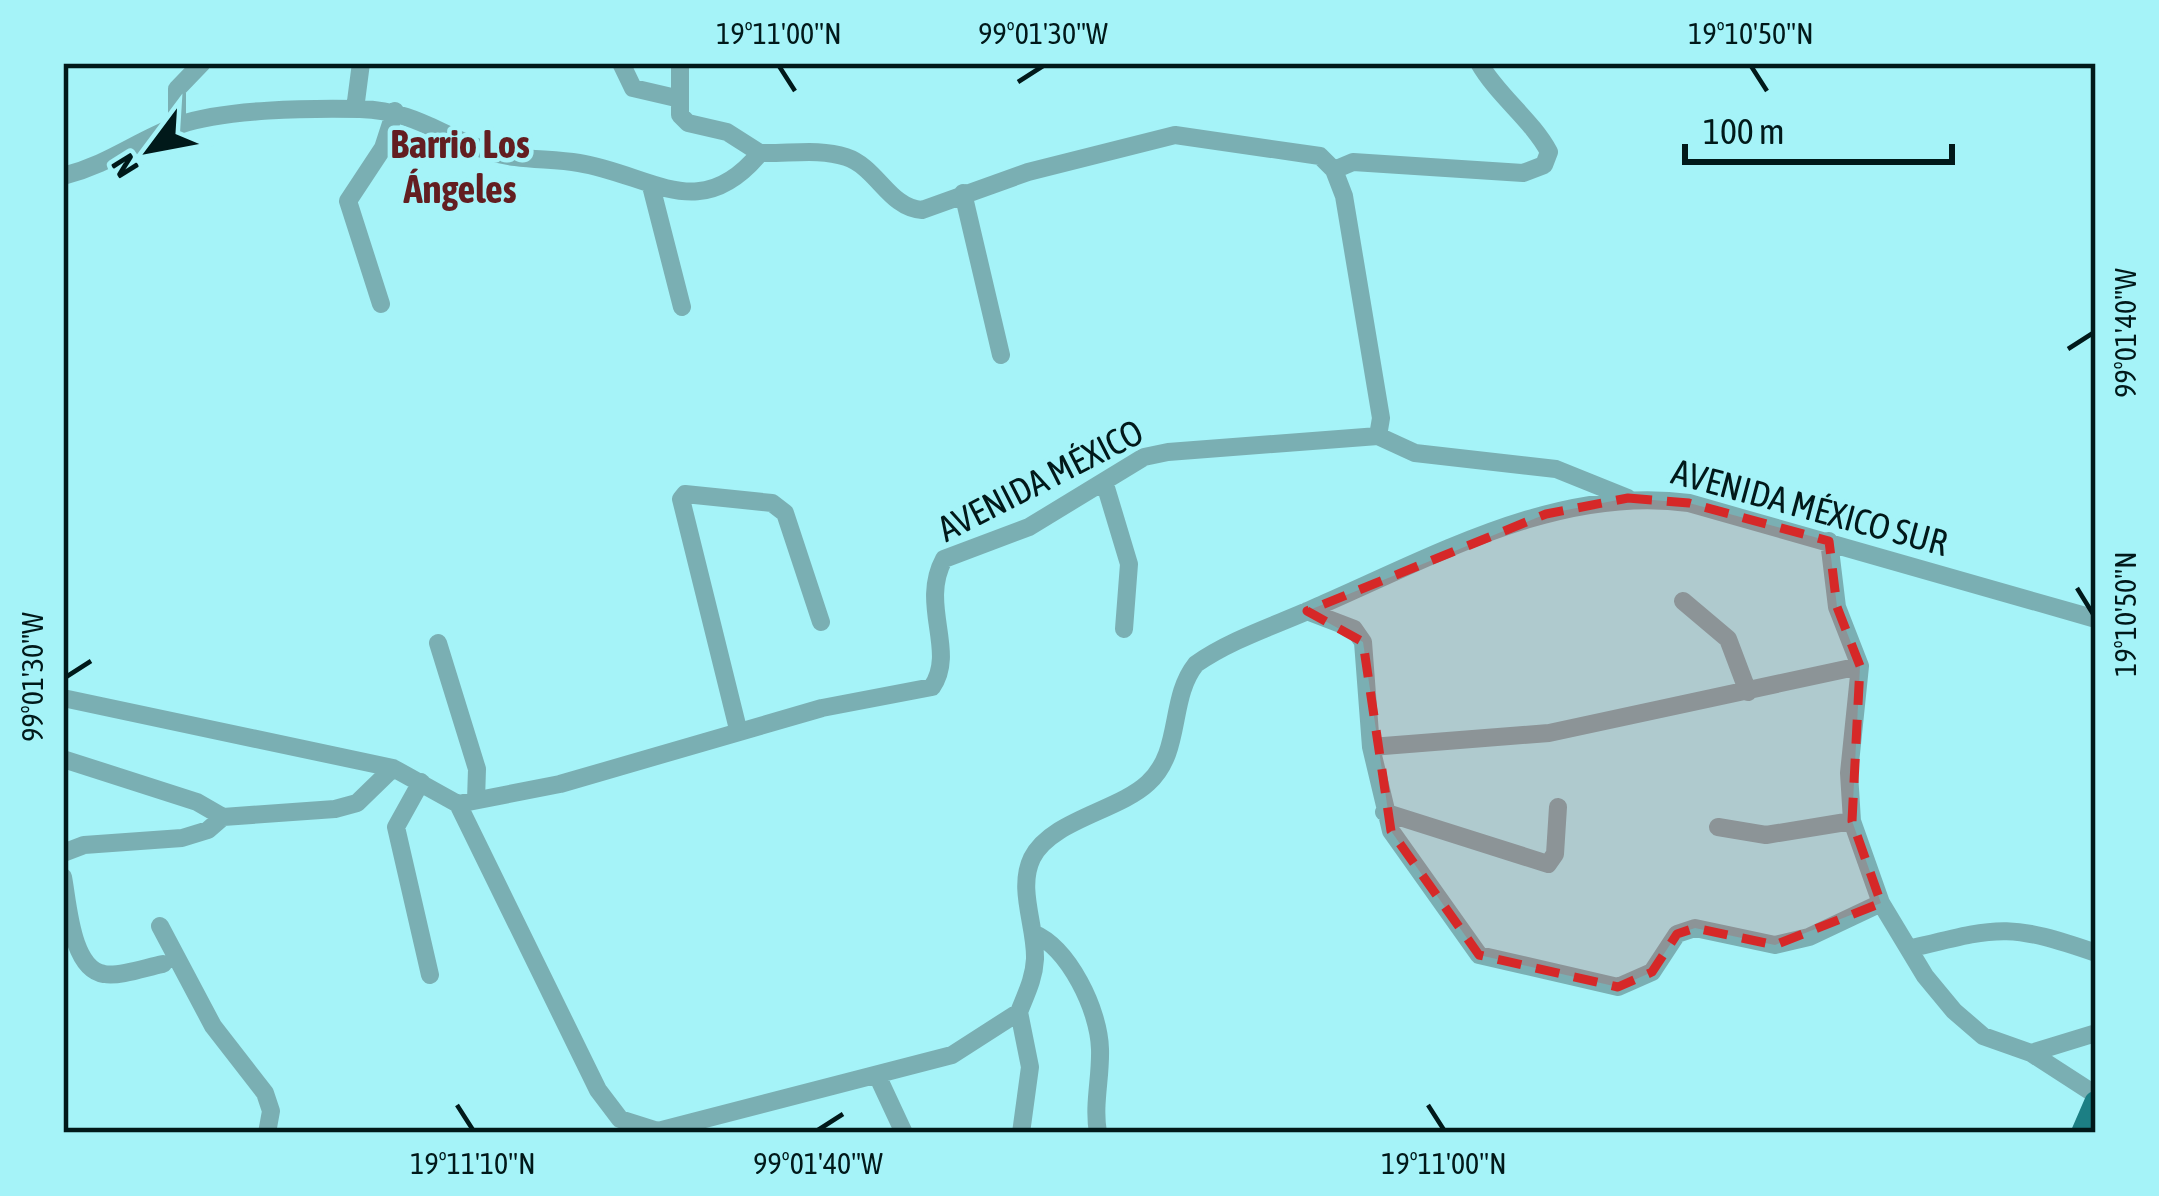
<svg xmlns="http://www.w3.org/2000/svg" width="2159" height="1196" viewBox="0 0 2159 1196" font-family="'Asap Condensed',sans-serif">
<rect width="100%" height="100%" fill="#a5f3f8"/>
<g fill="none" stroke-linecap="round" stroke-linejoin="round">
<!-- minor -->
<path stroke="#7aafb3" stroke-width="18" d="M621,63L633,88L676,98
M680,63V115L688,123L727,132L760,153
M355,109L361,63
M177,126V89L202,63
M1334,170L1353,162L1523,173L1544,165L1549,152C1532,120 1498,96 1479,63
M63,176C110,164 136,141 179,125C224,109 311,108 360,109C416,111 439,135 488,151C517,161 549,158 579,163C652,175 700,226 760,153C789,154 819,148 846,157C877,167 889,208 922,210L1028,172L1175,135L1320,156L1334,170L1344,196L1381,418L1378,436
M651,186L682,307
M963,193L1001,355
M381,304L348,201L383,148L395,111
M1104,481L1129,564L1124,629
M1829,541L1837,607L1860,666L1849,773L1852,821L1881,903L1925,976L1954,1011L1983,1036L2031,1053L2096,1095
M1683,601L1728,639L1748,692
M1307,611L1354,629L1363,642L1371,747L1391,831L1479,955L1618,987L1652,972L1677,934L1695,928L1775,945L1809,937L1881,903
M438,643L477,769L476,800
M63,698L393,768L458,804L598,1090L620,1119L658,1131L952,1055L1019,1012C1026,994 1034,979 1035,959C1036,926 1017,889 1032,858C1051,820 1118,811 1148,783C1183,751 1168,699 1196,664C1233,638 1280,624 1321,605C1436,555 1560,485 1689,503L2096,619
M738,729L681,499L685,494L772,503L785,513L821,622
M1371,747L1549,733L1860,666
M63,759L197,802L223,817
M421,782L396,827L430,975
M458,804L560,784L822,708L932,687C957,651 919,605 944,559L1029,527L1144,457L1168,452L1378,436L1415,453L1556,469L1628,498
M1384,812L1548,864L1555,854L1558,807
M1718,827L1766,835L1852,821
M63,853L84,845L182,838L208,830L223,817L335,809L357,803L393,768
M63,877C68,902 71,969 104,974C120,977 147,967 163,964
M160,926L213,1026L265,1093L271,1111L267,1133
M1033,933C1069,948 1099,1010 1100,1049C1101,1078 1093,1104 1098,1133
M1909,949C1999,927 2006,922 2096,953
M1019,1012L1030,1067L1021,1133
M2031,1053L2096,1033
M877,1075L904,1133"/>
<!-- major -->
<path stroke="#1c7f84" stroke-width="24" d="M2083,1133L2096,1103"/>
</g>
<!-- marked area -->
<path fill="#d62828" fill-opacity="0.2" stroke="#d62828" stroke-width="9" stroke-dasharray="24 15" stroke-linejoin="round" d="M1628,498L1689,503L1829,541L1837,607L1860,666L1852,821L1881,903L1775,945L1695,928L1677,934L1652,972L1618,987L1479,955L1391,831L1363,642L1307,611L1546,514Z"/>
<!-- ticks -->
<path fill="none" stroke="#01191a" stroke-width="4.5" d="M779,66L795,91M1751,66L1767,91M1018,82L1043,66M2068,349L2093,333M2077,588L2093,614M66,677L91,661M457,1105L473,1130M1428,1105L1444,1130M818,1130L843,1114"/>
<g text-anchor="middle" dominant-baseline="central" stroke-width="9" stroke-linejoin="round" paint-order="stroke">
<!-- street labels -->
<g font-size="36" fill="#01191a" stroke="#a5f3f8">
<text transform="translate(1040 480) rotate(-27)">AVENIDA MÉXICO</text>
<text transform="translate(1810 507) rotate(15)">AVENIDA MÉXICO SUR</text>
</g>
<!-- neighbourhood labels -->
<g font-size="39" font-weight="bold" fill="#631e21" stroke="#a5f3f8">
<text x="460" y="144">Barrio Los<tspan x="460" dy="45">Ángeles</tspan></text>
</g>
</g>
<!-- border -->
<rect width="2159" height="1196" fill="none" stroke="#a5f3f8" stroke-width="132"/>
<!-- north arrow -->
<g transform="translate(150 150) rotate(238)" stroke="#a5f3f8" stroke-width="9" paint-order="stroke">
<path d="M0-9L21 45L0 30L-21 45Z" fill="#01191a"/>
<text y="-18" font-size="33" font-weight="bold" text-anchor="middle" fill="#01191a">N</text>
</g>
<!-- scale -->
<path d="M1685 144v18h267v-18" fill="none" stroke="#01191a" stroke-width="6"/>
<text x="1703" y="144" font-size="36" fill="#01191a" stroke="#a5f3f8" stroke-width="9" paint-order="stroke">100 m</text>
<rect x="66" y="66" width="2027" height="1064" fill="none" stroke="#01191a" stroke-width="4.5"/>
<g font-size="30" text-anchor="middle" fill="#01191a">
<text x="779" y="44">19°11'00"N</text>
<text x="1043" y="44">99°01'30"W</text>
<text x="1751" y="44">19°10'50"N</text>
<text transform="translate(2126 333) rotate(-90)" y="10">99°01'40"W</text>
<text transform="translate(2126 614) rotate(-90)" y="10">19°10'50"N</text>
<text transform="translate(33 677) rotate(-90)" y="10">99°01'30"W</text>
<text x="473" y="1174">19°11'10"N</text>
<text x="818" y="1174">99°01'40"W</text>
<text x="1444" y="1174">19°11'00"N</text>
</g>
</svg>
